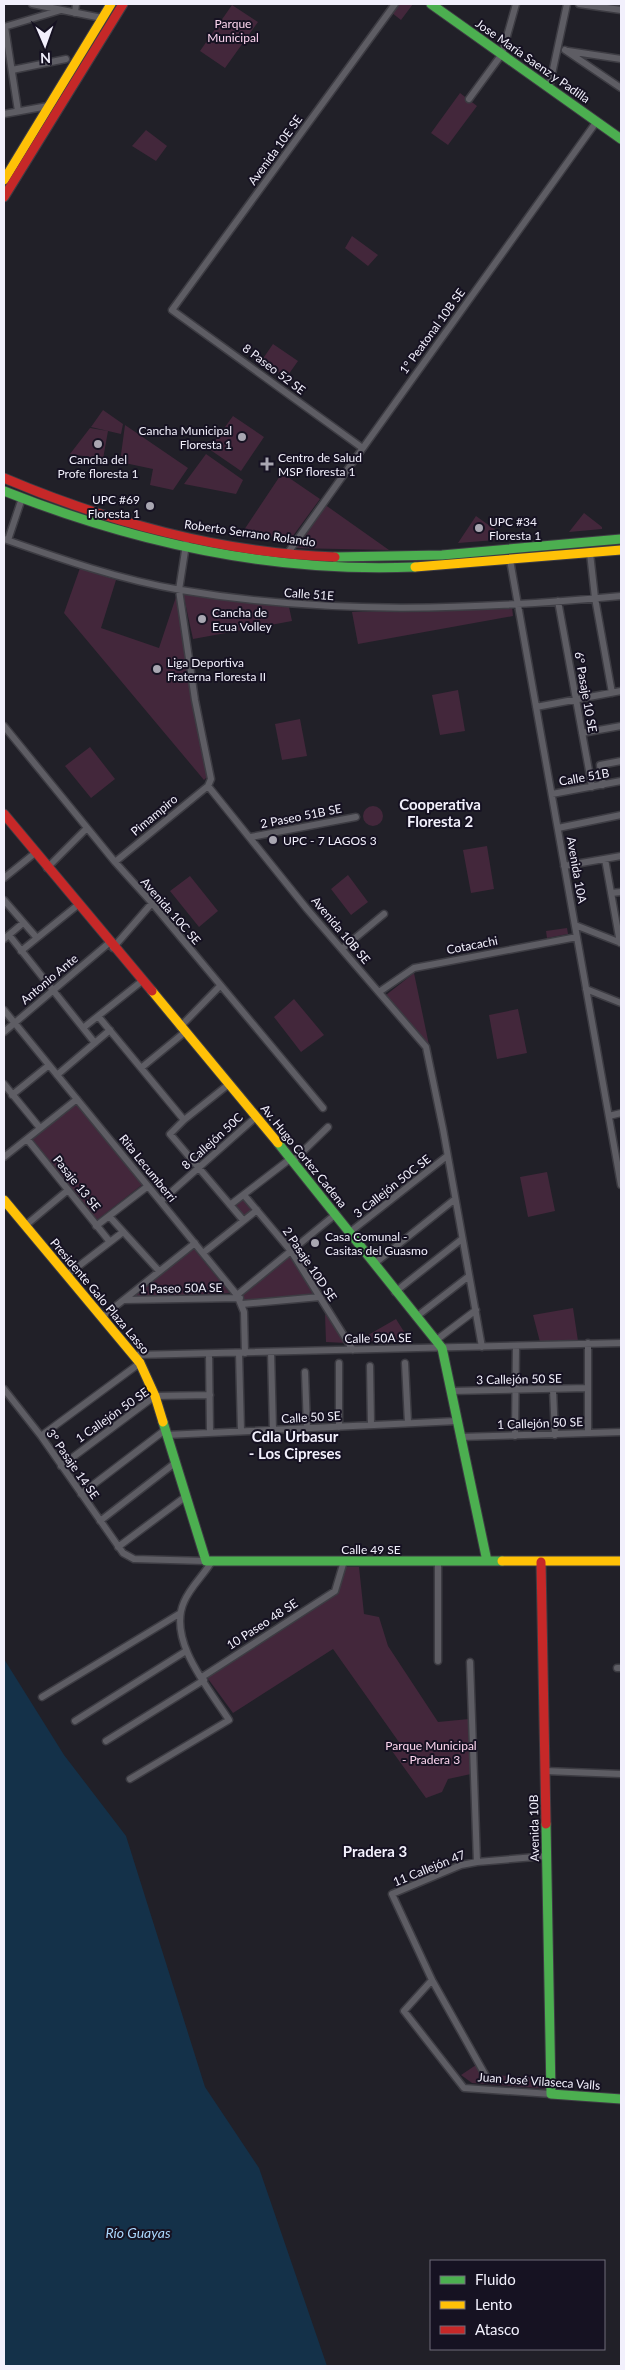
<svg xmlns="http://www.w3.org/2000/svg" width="625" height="2370" viewBox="0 0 625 2370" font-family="Lato,sans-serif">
<rect width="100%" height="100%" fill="#212028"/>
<!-- green -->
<path fill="#43273b" d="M399,4H413L401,20L392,13Z
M232,5L258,22L225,68L200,51Z
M460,93L477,106L448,145L431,133Z
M146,130L167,146L156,161L132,146Z
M352,236L378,255L368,266L345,248Z
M273,344L298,361L286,378L262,360Z
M103,410L123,424L121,434L91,427Z
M233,416L264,437L241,471L209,449Z
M125,425L188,468L173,490L150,485L153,469L120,462Z
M90,428L108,431L103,459L70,454Z
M206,454L243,480L236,494L184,484Z
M282,473L320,499L290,540L242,533Z
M324,504L389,550L291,548Z
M584,513L602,527V529L569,532Z
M476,516L508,539L458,543Z
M80,568L116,580L101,628L159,648L176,597L208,776L204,780L64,613Z
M183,593L289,607L292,621L193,639Z
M512,607L513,616L358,644L352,612Z
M458,690L465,731L440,735L432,695Z
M300,719L307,756L282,760L275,724Z
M90,747L115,779L91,798L65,766Z
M363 816a10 10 0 1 1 20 0a10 10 0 1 1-20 0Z
M487,846L494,889L471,893L463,850Z
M348,875L368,902L351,915L331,889Z
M190,876L218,911L199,927L170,891Z
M567,928L568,934L547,938L546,931Z
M414,973L429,1045L386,995Z
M294,999L324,1035L301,1052L274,1017Z
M518,1009L527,1053L497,1059L489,1015Z
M77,1102L143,1184L97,1220L30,1139Z
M547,1172L555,1211L528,1217L520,1177Z
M245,1198L254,1209L243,1218L234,1206Z
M194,1249L230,1293L128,1298Z
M290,1254L316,1295L244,1302L240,1295Z
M573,1308L578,1341L540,1342L533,1315Z
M325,1314L346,1343L326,1342Z
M396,1319L408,1338L407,1341L356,1342Z
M343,1567H359L364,1614L379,1617L388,1646L438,1722L469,1719L471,1774L448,1779L442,1792L426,1798L392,1751L401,1745L333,1649L233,1713L206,1676L336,1591Z
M479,2063L490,2075L547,2078L548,2089L472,2083L461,2075Z"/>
<!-- water -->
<path fill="#143149" d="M4,1659L64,1755L126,1836L205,2087L259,2168L327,2366H4Z"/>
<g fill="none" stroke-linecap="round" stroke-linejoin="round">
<defs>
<path id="street" d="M32,4L102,18
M579,4L621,10
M75,13L76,4
M4,27L61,10
M5,27L18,111
M565,50L621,88
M568,51L621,59
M12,70L66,59
M549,88L567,4
M469,99L502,54L516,4
M4,114L48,106
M361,447L172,310L395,4
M4,539C61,559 121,580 181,590C326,615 475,610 621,596
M8,540L22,498
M590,553L595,598L612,693
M287,554L597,121
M510,560L621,1185
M558,601L592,787
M536,707L621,691
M4,726L115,862L152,903L323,1108
M582,733L621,726
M603,785L600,765L621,761
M208,786L307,909L426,1047L443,1129L482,1347
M552,794L621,781
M558,828L621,815
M251,837L356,817
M605,859L620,943
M115,862L208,786L211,779L195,700L179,590L187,538
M564,866L621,856
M47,868L87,828
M4,878L35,853
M611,893L621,892
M4,900L37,938
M575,925L621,943
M9,935L95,1043
M4,939L23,923
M113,948L152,903
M342,949L384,914
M21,951L79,904
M586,989L621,1003
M379,992L414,968L577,937
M4,1010L237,1295L244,1312L245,1353
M98,1016L184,1120
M180,1027L219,987
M83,1028L142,981
M4,1032L109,943
M141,1068L185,1032
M57,1075L110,1030
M4,1084L40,1128
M229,1084L184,1120L170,1134L243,1220
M12,1095L49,1065
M609,1116L621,1113
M27,1139L110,1242
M4,1157L77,1099
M293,1161L328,1127
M244,1195L291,1251L353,1350
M161,1201L256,1117
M230,1205L290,1159
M109,1216L159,1271
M26,1225L68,1190
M96,1226L148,1186
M350,1232L447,1156
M203,1253L257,1210
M374,1264L455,1199
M67,1275L123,1232
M395,1292L462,1239
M237,1295L336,1214
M124,1300L240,1298
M242,1304L320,1297
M102,1317L195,1243
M416,1317L469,1276
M435,1341L476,1310
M588,1343V1433
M271,1352L273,1430
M239,1353L241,1431
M209,1354L210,1433
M135,1355L621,1343
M405,1363L408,1423
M370,1366L371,1425
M305,1372L307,1428
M4,1389L41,1436L123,1553L134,1559L206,1561
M553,1390L555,1435
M451,1391L588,1388
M339,1427V1363
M166,1435L457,1421
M41,1436L140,1363
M515,1436L516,1346
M460,1437L621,1432
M61,1466L155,1396L210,1395
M81,1494L165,1430
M100,1521L175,1463
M118,1547L185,1497
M438,1561V1661
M470,1662L477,1862
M617,1668H621
M202,1677L335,1591L344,1561
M42,1697L179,1614
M75,1721L186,1651
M106,1741L204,1680
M545,1771L621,1774
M130,1779L229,1720C209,1689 167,1640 184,1602C190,1587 204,1575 212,1561
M432,1980L404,2011L464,2088L551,2094
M487,2078L432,1980L392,1894L461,1865L477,1862L547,1856"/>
<path id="fast" d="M431,4L621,139
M4,491C135,543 273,573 415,567
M335,557L442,555L621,539
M278,1143L442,1348L487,1561
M163,1422L206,1561H502
M546,1824L551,2094L621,2099"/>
<path id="slow" d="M4,180L111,4
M415,567L621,550
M152,991L278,1143
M4,1200L140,1363L155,1396L163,1422
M502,1561H621"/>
<path id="jam" d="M4,197L123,4
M4,478C107,522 222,553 335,557
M4,814L152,991
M541,1562L546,1824"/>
</defs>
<!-- street casing -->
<use href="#street" stroke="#3d3c43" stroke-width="9"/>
<!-- fast casing -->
<use href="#fast" stroke="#3d3c43" stroke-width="11"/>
<!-- slow casing -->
<use href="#slow" stroke="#3d3c43" stroke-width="11"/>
<!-- jam casing -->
<use href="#jam" stroke="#3d3c43" stroke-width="11"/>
<!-- street -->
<use href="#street" stroke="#5e5d64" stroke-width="6"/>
<!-- fast -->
<use href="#fast" stroke="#4caf50" stroke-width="9"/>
<!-- slow -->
<use href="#slow" stroke="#ffc107" stroke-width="9"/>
<!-- jam -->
<use href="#jam" stroke="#c62828" stroke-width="9"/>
</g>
<!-- markers -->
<g fill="#a9a7b2" stroke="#161222" stroke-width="2">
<circle cx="242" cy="437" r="5"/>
<circle cx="98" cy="444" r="5"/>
<path d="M264.5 456.5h5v5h5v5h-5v5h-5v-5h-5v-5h5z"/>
<circle cx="150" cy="506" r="5"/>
<circle cx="479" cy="528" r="5"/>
<circle cx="202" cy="619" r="5"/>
<circle cx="157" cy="669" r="5"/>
<circle cx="273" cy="840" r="5"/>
<circle cx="315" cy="1243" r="5"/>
</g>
<g text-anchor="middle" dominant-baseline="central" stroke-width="4" stroke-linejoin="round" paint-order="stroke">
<!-- park labels -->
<g font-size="12" fill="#fcd5ee" stroke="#161222">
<text x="233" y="23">Parque<tspan x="233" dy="14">Municipal</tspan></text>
<text x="431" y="1745">Parque Municipal<tspan x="431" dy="14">- Pradera 3</tspan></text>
</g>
<!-- street labels -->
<g font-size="12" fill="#f2f0fc" stroke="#161222">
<text transform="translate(533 61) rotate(35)">Jose María Saenz y Padilla</text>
<text transform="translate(275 150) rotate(-54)">Avenida 10E SE</text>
<text transform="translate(432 331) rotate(-54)">1° Peatonal 10B SE</text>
<text transform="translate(274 369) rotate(37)">8 Paseo 52 SE</text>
<text transform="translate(250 533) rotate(8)">Roberto Serrano Rolando</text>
<text transform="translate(309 594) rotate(4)">Calle 51E</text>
<text transform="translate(586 692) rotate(80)">6° Pasaje 10 SE</text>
<text transform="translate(584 777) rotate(-10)">Calle 51B</text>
<text transform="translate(154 815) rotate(-40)">Pimampiro</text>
<text transform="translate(301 816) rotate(-11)">2 Paseo 51B SE</text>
<text transform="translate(577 870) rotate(80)">Avenida 10A</text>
<text transform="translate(171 911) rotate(49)">Avenida 10C SE</text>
<text transform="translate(341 930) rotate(50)">Avenida 10B SE</text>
<text transform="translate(472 945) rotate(-11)">Cotacachi</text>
<text transform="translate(49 979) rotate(-40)">Antonio Ante</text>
<text transform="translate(212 1141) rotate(-42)">8 Callejón 50C</text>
<text transform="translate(304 1156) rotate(51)">Av. Hugo Cortez Cadena</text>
<text transform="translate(148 1168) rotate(51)">Rita Lecumberri</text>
<text transform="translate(77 1183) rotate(51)">Pasaje 13 SE</text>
<text transform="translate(392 1186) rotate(-38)">3 Callejón 50C SE</text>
<text transform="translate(310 1264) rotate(56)">2 Pasaje 10D SE</text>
<text transform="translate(181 1288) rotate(-1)">1 Paseo 50A SE</text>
<text transform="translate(100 1296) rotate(50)">Presidente Galo Plaza Lasso</text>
<text transform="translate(378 1338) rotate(-1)">Calle 50A SE</text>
<text transform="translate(519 1379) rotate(-1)">3 Callejón 50 SE</text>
<text transform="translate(112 1415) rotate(-35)">1 Callejón 50 SE</text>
<text transform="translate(311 1417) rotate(-3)">Calle 50 SE</text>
<text transform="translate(540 1423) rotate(-2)">1 Callejón 50 SE</text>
<text transform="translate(73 1464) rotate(55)">3° Pasaje 14 SE</text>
<text x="371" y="1549">Calle 49 SE</text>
<text transform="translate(262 1624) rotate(-33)">10 Paseo 48 SE</text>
<text transform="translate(534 1828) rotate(-91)">Avenida 10B</text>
<text transform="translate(429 1868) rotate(-22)">11 Callejón 47</text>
<text transform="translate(539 2081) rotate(4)">Juan José Vilaseca Valls</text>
</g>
<!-- poi labels -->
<g font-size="12" fill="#f2f0fc" stroke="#161222" text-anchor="start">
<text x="232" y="430" text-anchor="end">Cancha Municipal<tspan x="232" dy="14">Floresta 1</tspan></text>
<text x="278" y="457">Centro de Salud<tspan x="278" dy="14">MSP floresta 1</tspan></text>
<text x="98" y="459" text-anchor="middle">Cancha del<tspan x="98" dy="14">Profe floresta 1</tspan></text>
<text x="140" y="499" text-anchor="end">UPC #69<tspan x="140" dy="14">Floresta 1</tspan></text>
<text x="489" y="521">UPC #34<tspan x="489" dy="14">Floresta 1</tspan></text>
<text x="212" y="612">Cancha de<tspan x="212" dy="14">Ecua Volley</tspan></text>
<text x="167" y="662">Liga Deportiva<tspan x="167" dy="14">Fraterna Floresta II</tspan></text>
<text x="283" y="840">UPC - 7 LAGOS 3</text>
<text x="325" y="1236">Casa Comunal -<tspan x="325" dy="14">Casitas del Guasmo</tspan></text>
</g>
<!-- water labels -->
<g font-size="14" font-style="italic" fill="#aad6fc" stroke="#161222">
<text x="138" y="2232">Río Guayas</text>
</g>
<!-- quarter labels -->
<g font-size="15" font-weight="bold" fill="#f2f0fc" stroke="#161222">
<text x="440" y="804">Cooperativa<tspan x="440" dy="17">Floresta 2</tspan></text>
<text x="295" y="1436">Cdla Urbasur<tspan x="295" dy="17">- Los Cipreses</tspan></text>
<text x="375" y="1851">Pradera 3</text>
</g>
</g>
<!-- border -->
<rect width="625" height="2370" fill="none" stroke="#f2f0fc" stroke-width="10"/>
<!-- legend -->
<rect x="430" y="2260" width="175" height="90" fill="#161222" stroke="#6e6b79"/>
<rect x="440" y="2276" width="25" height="8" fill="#4caf50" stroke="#6e6b79"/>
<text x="475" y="2285" font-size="15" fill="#f2f0fc">Fluido</text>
<rect x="440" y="2301" width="25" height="8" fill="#ffc107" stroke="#6e6b79"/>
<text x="475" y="2310" font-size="15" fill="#f2f0fc">Lento</text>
<rect x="440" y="2326" width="25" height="8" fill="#c62828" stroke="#6e6b79"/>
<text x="475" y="2335" font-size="15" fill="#f2f0fc">Atasco</text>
<!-- north arrow -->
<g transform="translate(45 45) rotate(178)" stroke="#161222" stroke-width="4" paint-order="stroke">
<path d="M0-4L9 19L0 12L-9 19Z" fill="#f2f0fc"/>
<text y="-8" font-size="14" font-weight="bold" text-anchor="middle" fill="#f2f0fc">N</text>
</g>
</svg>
